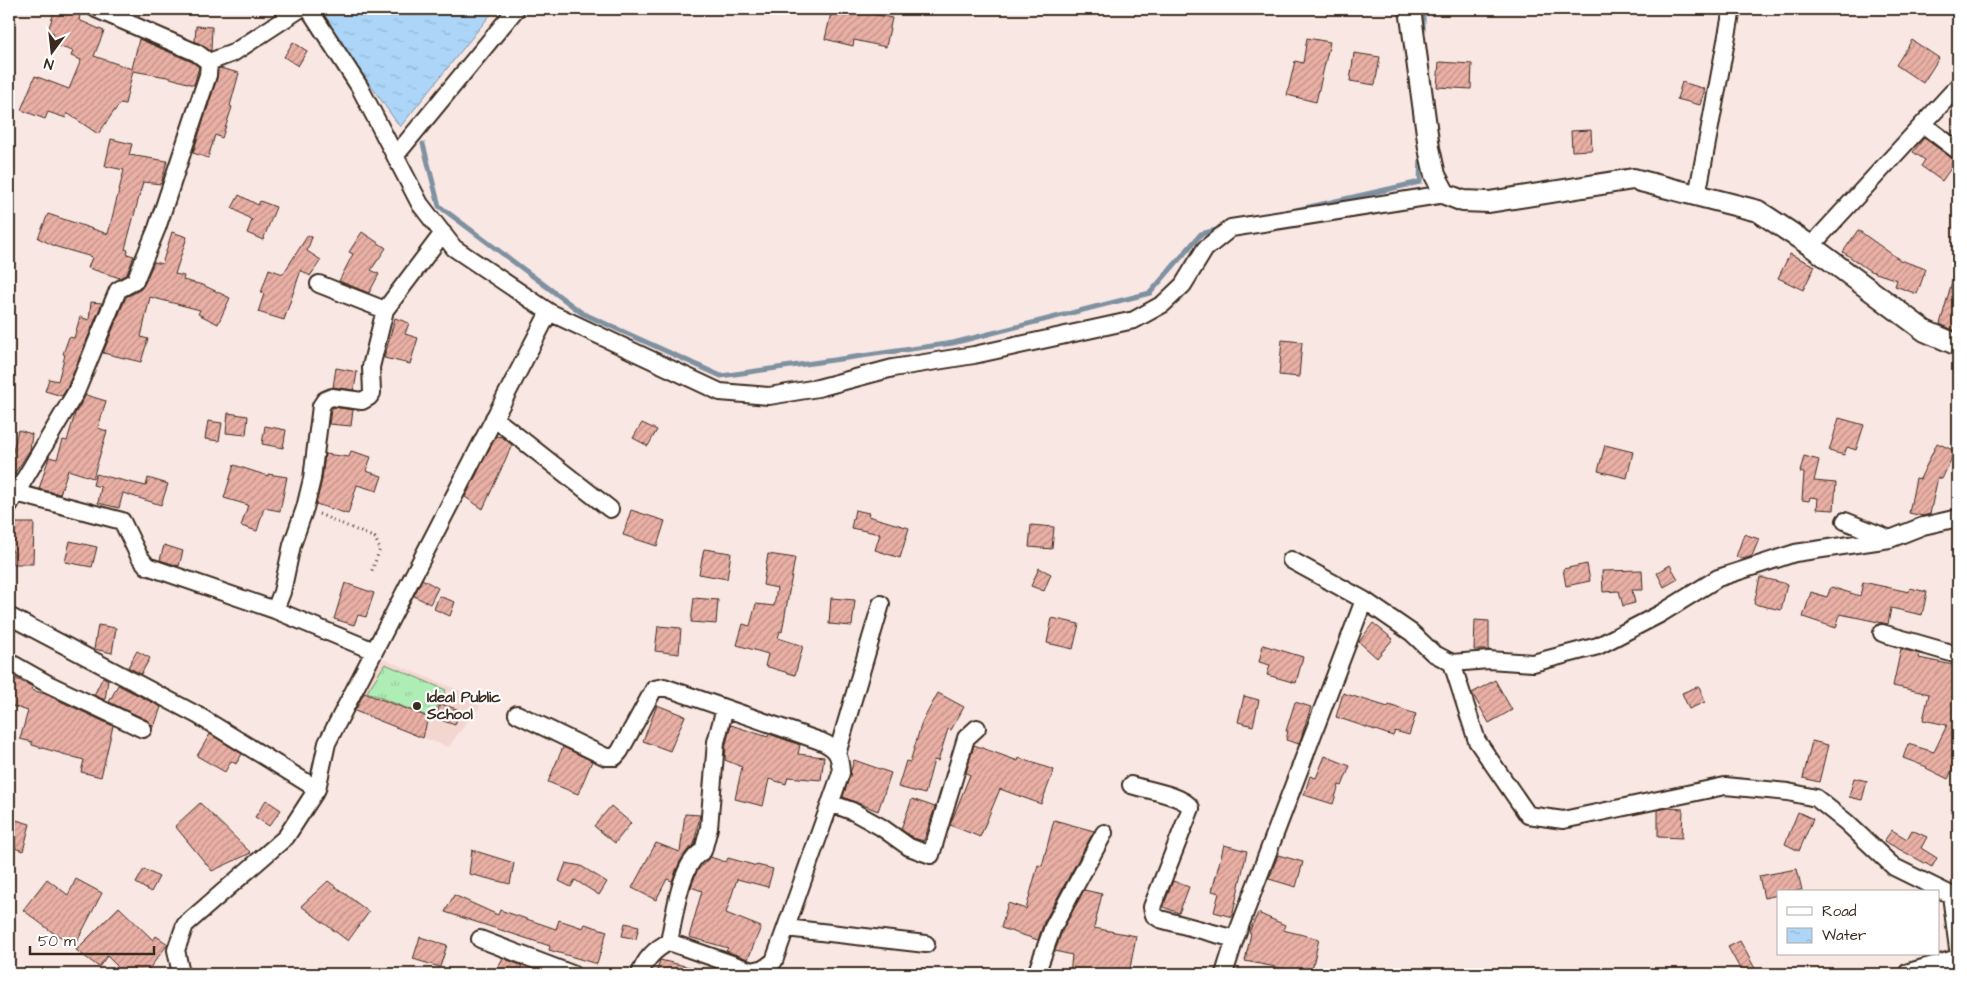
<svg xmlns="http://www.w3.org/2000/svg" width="1967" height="983" viewBox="0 0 1967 983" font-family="'Architects Daughter',sans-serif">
<defs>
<pattern id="park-tufts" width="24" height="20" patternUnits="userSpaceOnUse" patternTransform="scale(1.25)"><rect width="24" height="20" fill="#aeedb5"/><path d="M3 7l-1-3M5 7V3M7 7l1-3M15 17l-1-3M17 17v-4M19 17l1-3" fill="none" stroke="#97cb9b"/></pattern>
<pattern id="water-ripples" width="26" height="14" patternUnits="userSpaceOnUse" patternTransform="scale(1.25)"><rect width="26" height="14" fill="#acd5f7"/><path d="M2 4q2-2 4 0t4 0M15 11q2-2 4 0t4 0" fill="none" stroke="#95b7d3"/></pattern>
<pattern id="building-hatch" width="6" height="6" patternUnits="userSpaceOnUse" patternTransform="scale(1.25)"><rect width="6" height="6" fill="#eab0a6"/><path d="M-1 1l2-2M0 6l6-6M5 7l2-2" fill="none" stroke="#bf8f87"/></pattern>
</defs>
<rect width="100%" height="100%" fill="#f9e7e4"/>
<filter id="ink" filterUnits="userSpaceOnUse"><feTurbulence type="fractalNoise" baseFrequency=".02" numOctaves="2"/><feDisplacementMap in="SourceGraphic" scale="10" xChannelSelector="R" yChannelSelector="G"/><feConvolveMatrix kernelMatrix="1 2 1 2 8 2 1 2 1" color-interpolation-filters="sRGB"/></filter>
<g filter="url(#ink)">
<!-- built -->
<path fill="#f4d6d1" d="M378,657L484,701L448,747L350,710Z"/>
<!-- park -->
<path fill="url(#park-tufts)" stroke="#748c6a" d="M385,664L446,690L431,718L367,692Z"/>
<!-- water -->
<path fill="url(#water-ripples)" stroke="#7f91a0" d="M332,9H495L400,127L321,15Z"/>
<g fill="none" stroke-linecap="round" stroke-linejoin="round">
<!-- stream -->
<path stroke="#7f91a0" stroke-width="5" d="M1423,31V9
M423,144L439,206L582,313L721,376L953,343L1150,293L1201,234L1220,229
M1296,210L1420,182L1421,155"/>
</g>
<!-- building -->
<path fill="url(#building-hatch)" stroke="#3b2a1e" d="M55,9L80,15L79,20L104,31L94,56L132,69L139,39L192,62L199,67L194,85L167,77L133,71L125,104L120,103L98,134L67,113L66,118L48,112L45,119L21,110L35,76L69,89L81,60L71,56L73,51L51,44L54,33L48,31Z
M832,9H848L892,18L886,47L854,40L853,46L825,39Z
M196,26L212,27L211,51L195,41Z
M1307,38L1330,42L1316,102L1287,95L1295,61L1303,63Z
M1912,40L1939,58L1923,83L1896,65Z
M293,42L307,51L298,66L284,57Z
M1354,53L1380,57L1375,85L1350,81Z
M1439,62L1472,64L1471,89L1437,87Z
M220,68L239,73L230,106L232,107L222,138L215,135L208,158L193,153L217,78L218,69Z
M1682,82L1705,89L1700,105L1677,99Z
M1591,130L1592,150L1572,151L1571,131Z
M1924,138L1956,161L1942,181L1921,166L1925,160L1913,152Z
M111,139L132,144L129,155L167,161L161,184L143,182L125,249L128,250L127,254L134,256L127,274L120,278L88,268L92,257L57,247L38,238L48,214L108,234L124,170L105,166Z
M239,195L258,205L260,201L276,207L263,240L247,233L252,220L232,208Z
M1858,230L1900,260L1926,269L1917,294L1895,286L1897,280L1870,271L1843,252Z
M172,232L187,237L175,274L184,276L183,280L203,285L230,298L218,324L198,314L200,310L150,297L141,337L148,339L141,362L103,353L126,297L140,290L144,285L154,262L162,264Z
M362,232L386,248L371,270L379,274L369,293L339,281L353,254L349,252Z
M308,235L312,237L307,251L321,260L310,276L301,270L284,320L258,312L264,294L261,293L269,269L283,274Z
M1790,254L1815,266L1803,290L1778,278Z
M1955,271H1958V332L1940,324Z
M91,302L102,303L67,388L62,396L45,391L49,379L58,381L65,355L63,354L69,337L74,338L80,317L89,320Z
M395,318L409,323L405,334L418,338L410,364L384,358Z
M1282,340L1302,342L1299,377L1279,375Z
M336,368L357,372L354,390L333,387Z
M86,395L106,401L98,428L107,431L93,478L68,470L60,494L39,489L49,457L57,459L63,440L67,441L75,414Z
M333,407L353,410L351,426L329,424L331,410Z
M228,413L248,416L246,435L226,433Z
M1839,418L1864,425L1856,450L1847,447L1844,455L1829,451Z
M208,421L222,423L219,441L205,439Z
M642,423L657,430L648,446L633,438Z
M265,426L286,430L283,448L262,444Z
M18,430L32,434L30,450L9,482V468Z
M496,436L502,437L512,445L483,509L465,497Z
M1937,443L1955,451L1942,479L1938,477L1930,514L1923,516L1909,513L1916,478L1920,479Z
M1605,445L1633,452L1627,478L1598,471Z
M351,451L371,457L366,471L382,476L377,491L357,485L348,514L316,504L322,480L325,454L349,457Z
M1804,456L1819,460L1814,481L1836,483L1834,510L1817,509L1818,498L1810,497L1809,501L1802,500L1804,473L1800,472Z
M234,465L268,476V474L287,477L280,511L264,508L257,531L241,526L248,505L224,498Z
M96,474L146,486L148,478L168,484L161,505L123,493L119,508L98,503L101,487L93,485Z
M631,510L665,521L657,546L623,535Z
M855,510L869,513L868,516L909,528L900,558L875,550L880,534L851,528Z
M9,523H34L33,564H13V551H9Z
M1031,525L1054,527L1052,549L1029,547Z
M1744,534L1759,539L1752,556L1743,559L1736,557Z
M70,541L97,547L92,567L65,562Z
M164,545L183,551L179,566L160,560Z
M704,549L731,553L727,579L699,574Z
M768,554L795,558L782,632L780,631L778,638L803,646L795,675L765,666L768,654L737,645L743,624L750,626L756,604L774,606L777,588L763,585Z
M1587,564L1590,581L1566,586L1563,569Z
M1670,565L1678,579L1664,587L1657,573Z
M1039,568L1051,574L1044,591L1031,586Z
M1642,570L1643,590H1632L1635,603L1623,606L1619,591L1603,592L1602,571Z
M1760,577L1787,584L1781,610L1754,604Z
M422,579L438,588L430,604L414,596Z
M1863,582L1909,592L1910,588L1927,592L1922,615L1891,608L1888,624L1840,614L1836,628L1803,617L1811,592L1827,597L1831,587L1860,596Z
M345,583L374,593L366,617L358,615L354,625L334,619Z
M439,596L455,602L450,616L434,609Z
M694,598L718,600L716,624L691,622Z
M831,598L855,600L852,626L829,624Z
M1052,618L1079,624L1073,649L1047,643Z
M1475,620L1489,621V650H1474Z
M1373,623L1393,639L1377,658L1359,642Z
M98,625L116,628L112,653L94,649Z
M658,626L681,628L679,654L655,651Z
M1263,645L1303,657L1296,683L1267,675L1270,665L1259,662Z
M1901,649L1920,654L1919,658L1958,666V728L1954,747L1958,749V758L1948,779L1926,768L1927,767L1903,758L1908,744L1934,752L1947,725L1923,720L1929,694L1893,686Z
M137,651L150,658L141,674L128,667Z
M9,675L33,687L32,690L45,694L113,726L101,777L81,772L84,760L32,745V742L20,739L28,711L9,705Z
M103,677L108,680L105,700L94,695Z
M1495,680L1512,710L1489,723L1472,693Z
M118,685L161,707L154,727L147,720L109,702Z
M1699,686L1705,702L1689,709L1682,693Z
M364,693L428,717L423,738L355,711Z
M938,693L964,707L951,730L948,729L938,761L934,760L925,794L898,787L906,761L910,762L922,722Z
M1343,693L1388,707L1389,705L1416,714L1409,735L1395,731L1393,736L1336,717Z
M1244,696L1259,700L1253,726L1238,722Z
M1295,702L1311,707L1299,744L1286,740L1288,731H1286Z
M440,704L460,710L455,725L435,718Z
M657,705L685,716L670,751L643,741Z
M731,725L768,737L769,734L800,745L798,754L824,757L821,780L788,777L786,784L769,779L763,806L735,799L742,767L725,760L726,744Z
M210,734L242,754L236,764L231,761L225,772L197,756Z
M1812,741L1828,745L1819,782L1803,778Z
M974,745L1018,761L1019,758L1054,770L1041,804L1000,789L980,837L950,825L970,775L966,773Z
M563,747L592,761L578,794L548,782Z
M1325,756L1350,766L1342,786L1339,785L1333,804L1304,795L1310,776L1316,778Z
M854,760L891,773L878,811L843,797Z
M1854,778L1867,781L1862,800L1849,797Z
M912,799L935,807L924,841L913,838L901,829Z
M266,800L281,810L269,826L255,817Z
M200,803L251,853L212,871L175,826Z
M611,806L631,823L615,843L594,826Z
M1668,808L1683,809L1682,838L1658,837V810Z
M1798,812L1813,819L1799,851L1785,844Z
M685,814L700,815L694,845L687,851L680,861L672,881L667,879L656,900L632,888L656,843L680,852Z
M13,819L30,824L23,851L9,846V832Z
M1054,820L1094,831L1044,922L1038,940L1001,928L1008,903L1026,909L1038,865L1042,866Z
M1892,830L1907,839L1912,830L1927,837L1921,848L1937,858L1932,867L1884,841Z
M1224,845L1247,851L1232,917L1214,912L1219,893L1212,891Z
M472,850L514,863L510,884L469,874Z
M1278,855L1303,862L1296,887L1269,879Z
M710,857L726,862L728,858L757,866V865L773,869L768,887L737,879L726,913L761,927L748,959L726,951L728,948L689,937L702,891L691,887L697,871Z
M566,863L581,866L607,882L599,895L575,880L571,887L559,881Z
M144,869L159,877L151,892L136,883Z
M1797,869L1802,890L1778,892V895L1764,898L1759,876Z
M47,879L68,895L76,879L102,893L75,945L52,932L23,910Z
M328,881L369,912L348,941L301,906Z
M1173,881L1189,887L1179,913L1163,907Z
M1084,890L1102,894L1094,928L1136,936L1129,974H1070L1072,955L1055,951L1062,931Z
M454,895L498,915L500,910L556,929L559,920L583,928L585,924L607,931L597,964L549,950L550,946L445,912Z
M119,907L153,940L156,936L168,944L145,974H125L107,956L99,967L76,950Z
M1258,913L1285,925L1283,930L1319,939L1311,974L1245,961L1251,933L1249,932Z
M625,923L639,926L636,939L622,936Z
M420,937L447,945L440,967L413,959Z
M1740,941L1758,974H1743L1728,947Z
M503,958L522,966L517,974H494Z
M660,960L698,969V974H656Z"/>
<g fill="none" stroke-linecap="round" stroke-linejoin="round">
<defs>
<path id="minor" d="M309,9L359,86L420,204L454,248L549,312L720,392L769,396L818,388L893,368L974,355L1134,320L1163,304L1183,285L1205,249L1231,228L1445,194
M209,62L233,53L300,9
M1924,125L1958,151
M396,155L516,9
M1697,196L1732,9
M1811,246L1958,86
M385,310L443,233
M494,418L610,509
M16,493L122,521L139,556L147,566L275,610L374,651
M9,505L76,392L118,290L135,281L157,228L208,75L209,62L197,53L96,9
M1845,521L1890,539
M1291,560L1364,600L1412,633L1433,653L1452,663L1489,660L1533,663L1598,646L1660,614L1718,578L1795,553L1890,539L1923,526L1958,518
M275,610L282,592L292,545L305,508L312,479L321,406L325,400L332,397L362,401L369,397L372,393L371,367L385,310L319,284
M9,616L199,716L317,789
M1882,633L1958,655
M9,662L48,684L143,729
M1452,663L1477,741L1528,815L1563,820L1725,786L1788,792L1816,798L1846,822L1894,867L1951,895L1958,949
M517,714L606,757H615L620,751L654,689L664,687L820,741C837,748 840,755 841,773L774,961L765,968L752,971L669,942C655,949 645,959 640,974
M837,754L881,604
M1131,785C1146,790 1183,795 1191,808L1152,907L1154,915L1160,919L1235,939
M830,803L852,811L881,827L909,847L931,855L966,738L977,728
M786,928L926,944
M480,939L572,974
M669,942C674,919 680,862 703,851L709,828L716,742L725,708
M181,974L176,950L185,925L286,837L317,789L327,743L549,312
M1036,974L1053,927L1104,833
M1224,974L1235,939L1364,600"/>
<path id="tertiary" d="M1410,9L1429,148L1435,175L1445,194L1463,201L1489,202L1633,179L1758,211L1811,246L1925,331L1958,345
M1909,974L1958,960"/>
</defs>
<!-- minor casing -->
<use href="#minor" stroke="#3b2a1e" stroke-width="20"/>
<!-- tertiary casing -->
<use href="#tertiary" stroke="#3b2a1e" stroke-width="24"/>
<!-- path -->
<path stroke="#3b2a1e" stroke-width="3" stroke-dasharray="1 4" stroke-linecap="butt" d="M319,514L375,538L380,549L371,573"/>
<!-- minor -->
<use href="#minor" stroke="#fff" stroke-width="16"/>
<!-- tertiary -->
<use href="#tertiary" stroke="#fff" stroke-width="20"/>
</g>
</g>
<!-- markers -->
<circle fill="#3b2a1e" stroke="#fff" stroke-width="2" cx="417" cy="706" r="5"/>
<g text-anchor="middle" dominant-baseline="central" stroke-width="4.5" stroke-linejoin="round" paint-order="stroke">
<!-- poi labels -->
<g font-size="15" font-weight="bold" fill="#3b2a1e" stroke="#fff" text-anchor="start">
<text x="427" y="697">Ideal Public<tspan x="427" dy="17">School</tspan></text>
</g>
</g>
<!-- margin -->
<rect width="1967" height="983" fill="none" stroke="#fff" stroke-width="30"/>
<rect x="15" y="15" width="1937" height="953" fill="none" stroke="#3b2a1e" stroke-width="2" filter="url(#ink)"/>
<!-- legend -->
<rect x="1777" y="890" width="162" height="65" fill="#ffffff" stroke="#b1aaa5"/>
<rect x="1787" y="907" width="25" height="8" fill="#ffffff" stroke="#b1aaa5"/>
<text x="1822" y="916" font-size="15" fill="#3b2a1e">Road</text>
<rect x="1787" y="928" width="25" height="15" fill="url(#water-ripples)" stroke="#b1aaa5"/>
<text x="1822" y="940" font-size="15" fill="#3b2a1e">Water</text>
<!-- north arrow -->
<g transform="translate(52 52) rotate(195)" stroke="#ffffff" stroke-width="4" paint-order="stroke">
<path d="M0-4L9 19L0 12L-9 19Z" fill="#3b2a1e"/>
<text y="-8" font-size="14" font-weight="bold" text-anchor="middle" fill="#3b2a1e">N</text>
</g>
<!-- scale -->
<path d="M30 946v8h124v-8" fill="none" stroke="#3b2a1e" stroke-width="2.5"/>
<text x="38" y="946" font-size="15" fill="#3b2a1e" stroke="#ffffff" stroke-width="4" paint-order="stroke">50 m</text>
</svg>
